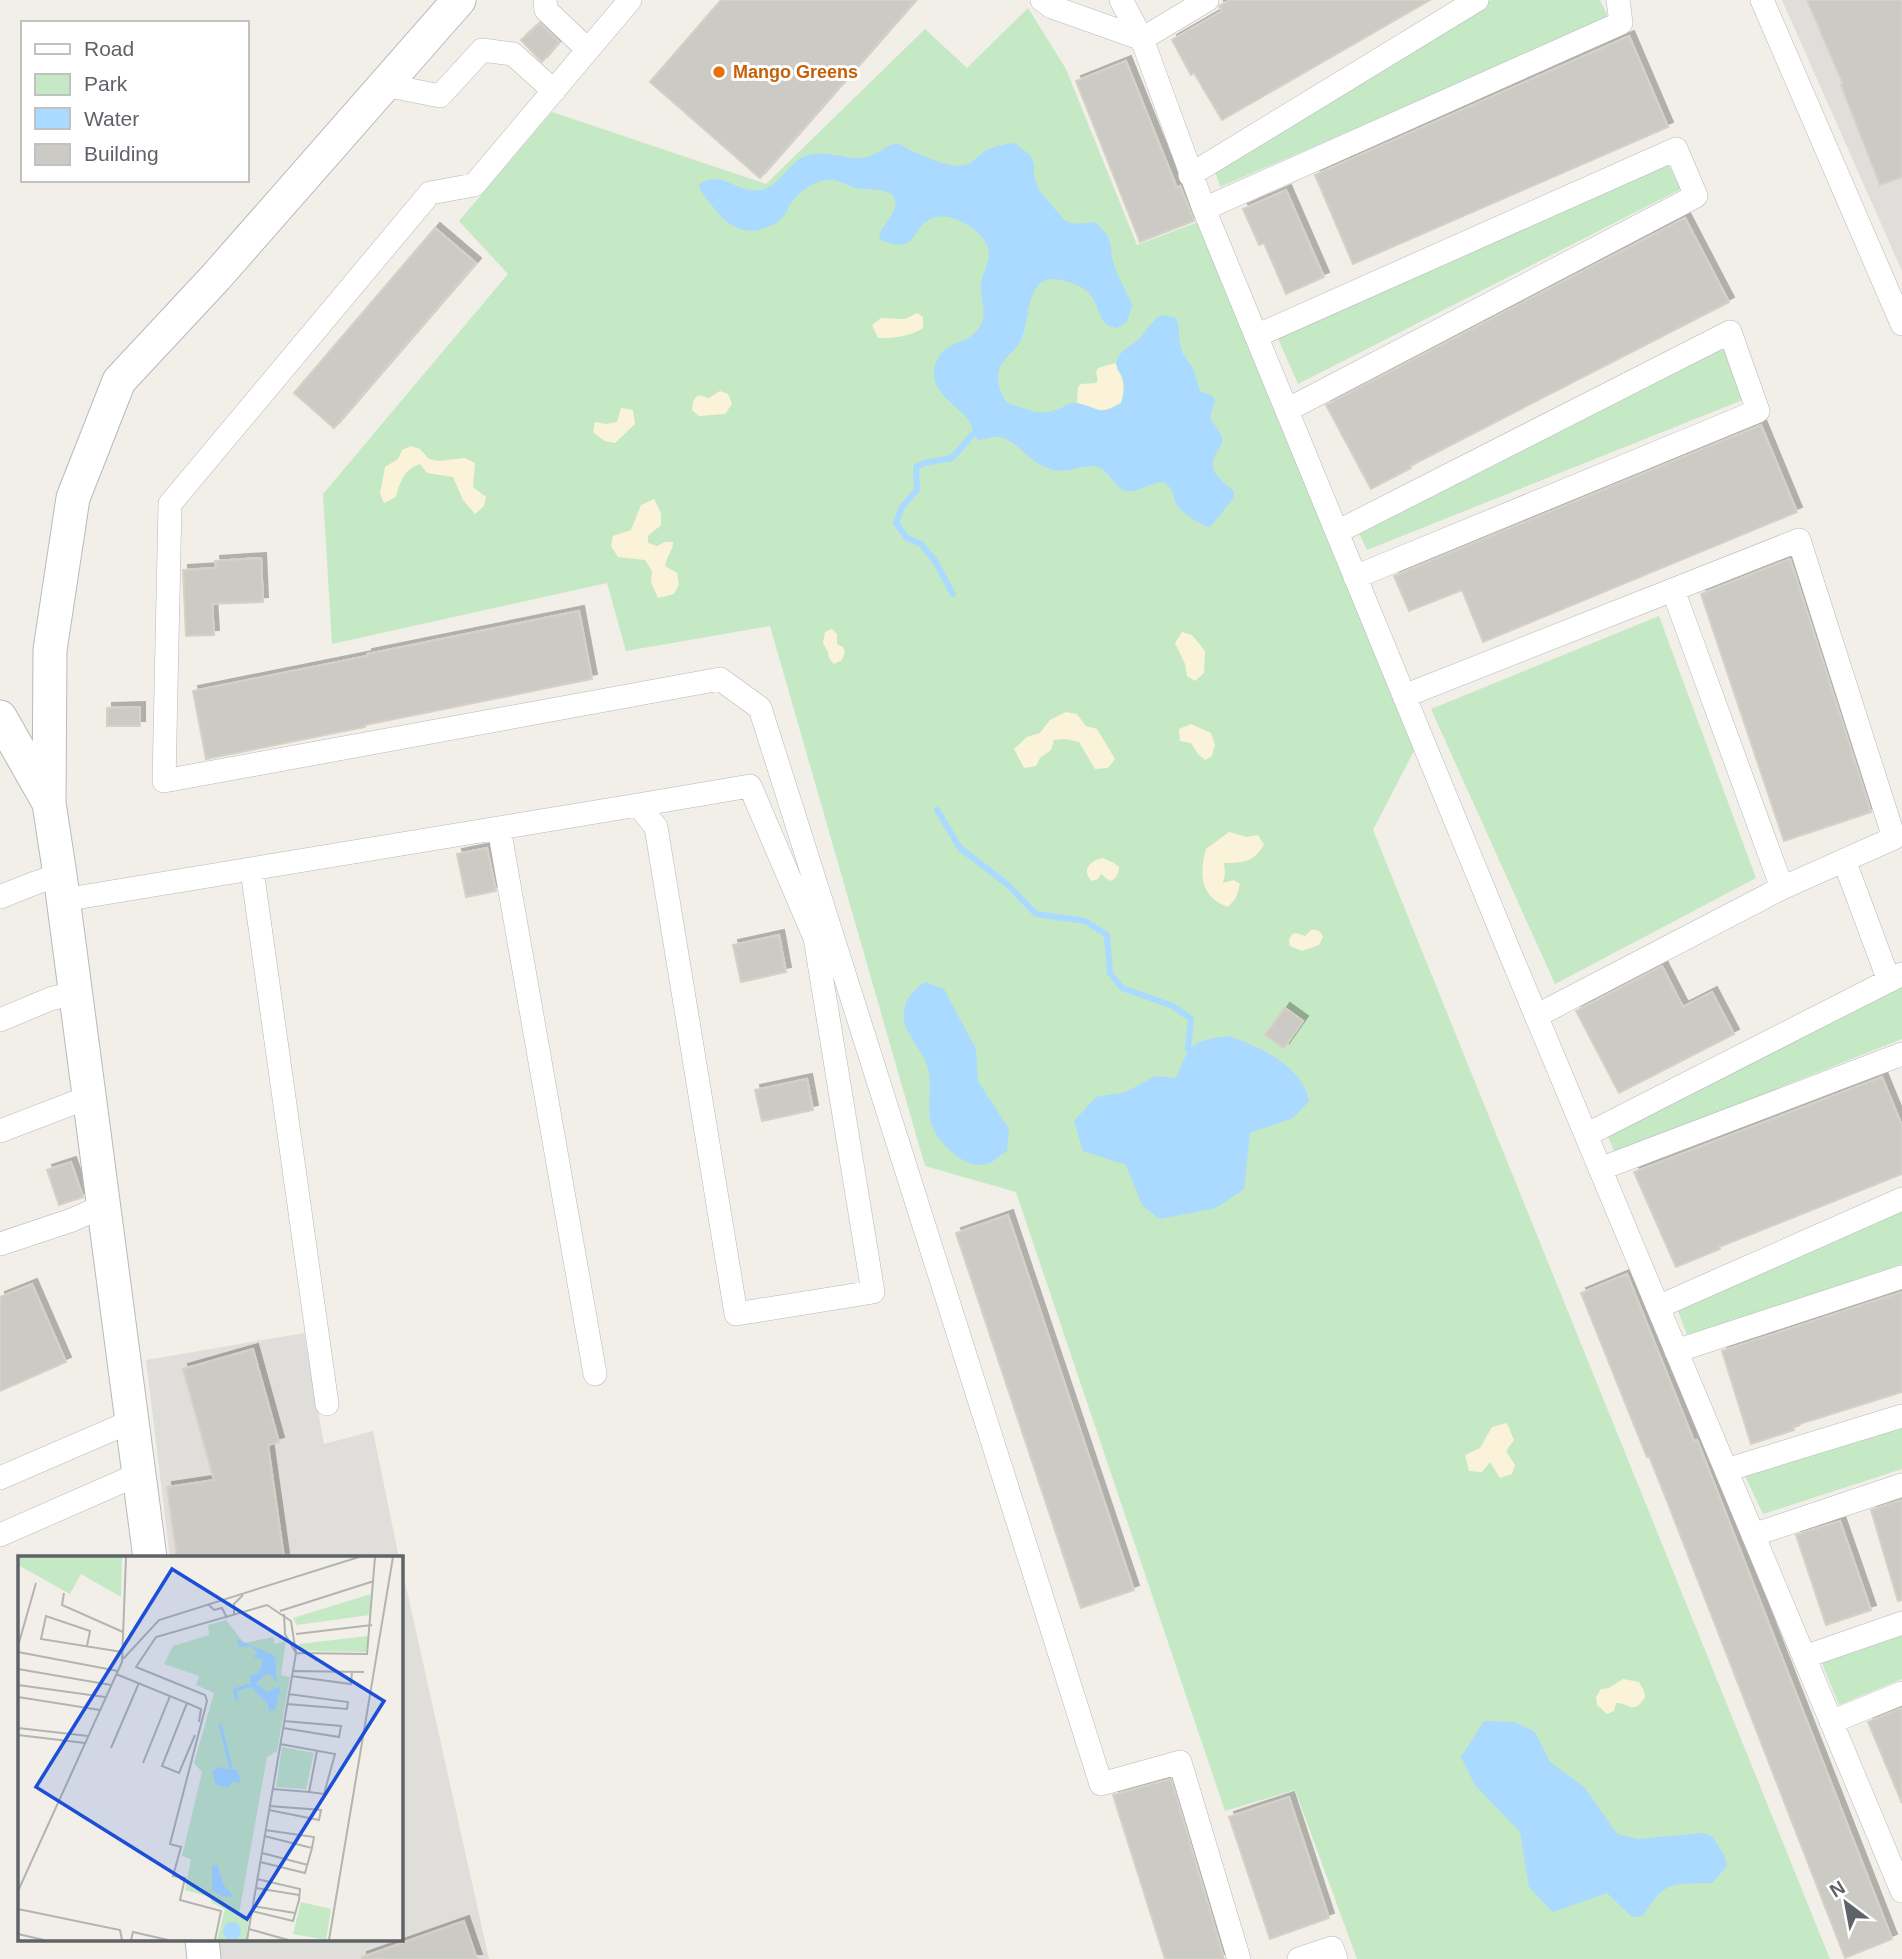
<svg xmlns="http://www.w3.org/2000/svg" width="1902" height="1959" viewBox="0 0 1902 1959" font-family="Arial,sans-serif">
<defs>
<filter id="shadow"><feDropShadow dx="5" dy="-5" stdDeviation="0" flood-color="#0004"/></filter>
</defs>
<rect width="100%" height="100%" fill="#f1efe8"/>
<!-- industrial -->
<path fill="#e0deda" d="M1782,0H1902V271Z
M304,1333L324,1444L373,1431L399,1558H170L146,1360Z
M401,1564L489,1959H220L217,1940H401Z"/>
<!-- green -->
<path fill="#c5e8c5" d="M1491,0H1600L1609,19L1220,187L1214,168Z
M1028,8L1066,69L1137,245L1198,222L1415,749L1373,830L1830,1959H1357L1295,1790L1225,1811L1016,1192L925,1166L770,626L626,651L607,583L332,644L323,494L508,274L459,221L552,112L766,184L925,29L967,68Z
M1667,162L1681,189L1298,384L1276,334Z
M1724,344L1745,399L1367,550L1357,529Z
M1659,616L1756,878L1555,984L1431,709Z
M1902,983V1039L1615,1153L1606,1132Z
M1902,1211V1264L1688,1337L1676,1306Z
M1902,1424V1469L1763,1514L1744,1474Z
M1902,1630V1679L1839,1705L1820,1658Z"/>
<!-- sand -->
<path fill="#fbf3d9" d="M917,313L923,317V328C912,336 891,339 878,338L872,325L881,318L905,319Z
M1115,363C1123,377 1126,387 1121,403C1095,417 1101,406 1077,404L1078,387L1081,384L1096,383L1098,380L1096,373L1098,368Z
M720,391L728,394L732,404L725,414L699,416L692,410L693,401L698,395L709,398Z
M621,408L633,410L635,424L615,443L605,441L593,432L595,422L606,424L617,422Z
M411,446L420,449L429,459L439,461L465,458L475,463L473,487L486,497L484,506L475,514L463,500L453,477L427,473L420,464C404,469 400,482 396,497L384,503L380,493L385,467L398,459L402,450Z
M654,499L661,513V525L648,536V543L657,546L665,542H673C673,552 666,556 665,566L677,573L679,584L674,594L658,598L651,582L652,571L645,560L618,557L611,546L613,536L631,530L641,505Z
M832,629L837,634V644L843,647L845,652L842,660L834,664L829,658L828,652L823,643L825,632Z
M1182,632L1192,635L1205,651L1204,673L1195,681L1187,676L1185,664L1175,643Z
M1066,712L1077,714L1086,726L1097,729L1115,759L1108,768L1095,769L1079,742L1065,739L1054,740L1051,750L1040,758L1036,766L1024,768L1014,749L1027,737L1040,733L1050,720Z
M1191,724L1211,733L1215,745L1212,756L1205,760L1198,754L1191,743L1180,741L1179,729Z
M1229,832L1247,837L1258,835L1264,845C1253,862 1244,863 1224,863L1225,873L1223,883L1234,880L1240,884L1236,898L1228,907C1200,897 1199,874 1206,849Z
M1103,858L1114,863L1119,867C1119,874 1116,879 1110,881L1101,874L1098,879L1092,881C1080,870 1091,860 1103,858Z
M1311,930C1317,929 1321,931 1323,937L1319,945L1302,951L1290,946L1289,940L1292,934L1296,933L1305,936Z
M1507,1423L1514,1440L1506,1451L1515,1465L1512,1474L1500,1478L1490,1462L1482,1472L1469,1471L1465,1455L1480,1448L1492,1427Z
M1623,1679L1639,1682L1644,1691L1645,1697C1634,1716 1628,1702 1616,1703L1614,1711L1607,1714L1597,1705L1596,1697L1601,1689L1609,1688Z"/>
<!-- water -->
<path fill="#aadaff" d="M897,143C913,152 947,169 965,165C972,164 978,156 983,152C993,146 1004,144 1015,143L1030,155L1034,164V176L1039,190L1065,221L1077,224L1095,222C1117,241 1107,246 1115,268C1120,281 1127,292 1132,305L1127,322L1117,328C1098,326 1101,309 1092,297C1085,286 1067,280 1054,279C1026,277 1030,322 1021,340C1013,356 997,359 998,380C999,387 1001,394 1005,400C1009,405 1014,405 1020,407C1037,413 1042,415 1061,408C1064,407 1067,404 1071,403C1084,401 1094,413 1107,410C1112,409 1117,405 1121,403C1124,394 1126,385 1122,376C1120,373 1117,370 1117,366C1115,351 1132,347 1140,338C1148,329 1151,321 1162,315L1176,318L1179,328V340L1183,354L1193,368L1200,391L1211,395L1215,400L1210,418C1213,424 1221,431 1222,438C1223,444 1219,449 1216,454C1206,471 1221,480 1234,491V497L1213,524L1209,527C1202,526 1181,512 1177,505C1172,496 1174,488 1163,482C1151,481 1139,493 1127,491C1112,488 1110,467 1093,466C1078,466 1065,474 1050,469C1030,463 1015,439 1000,437C993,436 985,440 978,440C972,433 973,424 966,417C952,402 928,389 935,365C937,359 941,352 947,348C958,341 970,341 978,329C990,314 979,300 981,283C983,271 992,260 988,247C985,240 980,234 975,230C960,218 937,209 922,225C917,230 915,238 909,242C901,247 886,244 879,238C881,225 893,219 896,203L893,195C879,187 871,191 856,188C846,185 836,178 825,180C812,182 798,193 790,204C788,208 786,214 782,218C777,224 766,228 758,230C730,235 716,210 700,190L699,185C721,168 737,194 761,190C778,187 788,165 803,157C823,148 842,159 862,158C876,157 884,146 897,143Z
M925,982L944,989L976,1049L978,1081L1009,1129L1007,1151C1001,1154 995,1161 989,1163C966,1173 934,1140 930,1119C927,1102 933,1081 927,1065C920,1044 898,1030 905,1006C907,997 917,987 925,982Z
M1228,1036C1257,1045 1304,1067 1309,1101L1293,1118L1250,1133L1244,1189L1216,1208L1159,1219L1142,1205L1126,1165L1083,1151L1074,1121L1096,1097L1126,1092L1155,1076L1176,1078C1190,1045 1189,1041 1228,1036Z
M1484,1721L1515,1722L1535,1732L1550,1762L1585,1788L1617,1834L1638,1839L1702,1833L1712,1836L1724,1855L1727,1866L1712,1883C1673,1884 1664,1880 1643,1916L1632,1917L1607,1893L1553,1912L1529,1887L1520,1832L1475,1785L1461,1757Z"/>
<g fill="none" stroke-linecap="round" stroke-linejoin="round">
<!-- stream -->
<path stroke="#aadaff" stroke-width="6" d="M953,594L935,561L921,544L907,538L896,523L902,507L917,490L916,467L924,463L952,458L973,434
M937,810L960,848L1007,884L1036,914L1085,921L1107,935L1110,973L1122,988L1173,1006L1191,1019L1188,1049"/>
</g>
<!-- building -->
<path fill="#cccac5" stroke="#d6d1c6" stroke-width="2" filter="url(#shadow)" d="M721,0H916L760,178L650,82Z
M1230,0H1430L1222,120L1194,73L1191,75L1172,40L1222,11L1219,6Z
M1807,0H1902V177L1880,185L1841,85L1843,84Z
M540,23L559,42L542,62L521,40Z
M1629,36L1668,127L1353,264L1315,175Z
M1126,61L1177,188L1180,186L1194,221L1140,242L1076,81Z
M1286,190L1324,277L1286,294L1264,243L1259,245L1243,209Z
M1685,218L1729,302L1410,466L1411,468L1371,489L1326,405Z
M435,228L476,263L334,428L294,393Z
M1761,425L1797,512L1483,642L1462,590L1409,611L1394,576Z
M261,558L263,602L212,604L214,635L186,636L183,570L216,568L215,561Z
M1790,559L1871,812L1784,841L1701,594Z
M579,611L592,679L365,725V727L206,759L193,691L367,656V654Z
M140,707V726H107V708Z
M487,848L496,891L466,897L457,854Z
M779,935L786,972L741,982L733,945Z
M1662,966L1683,1007L1712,992L1734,1034L1619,1093L1576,1011Z
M1285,1008L1303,1021L1284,1048L1265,1035Z
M1882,1077L1902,1126V1174L1719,1247L1720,1249L1676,1267L1634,1172Z
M807,1079L813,1110L762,1121L755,1090Z
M71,1162L83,1197L59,1205L47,1170Z
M1008,1215L1134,1590L1081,1608L956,1233Z
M1627,1274L1694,1441L1697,1440L1712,1478L1892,1939L1845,1958L1667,1501L1649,1456L1647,1457L1581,1293Z
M32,1284L66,1362L0,1391V1297Z
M1902,1292V1392L1793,1426L1794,1430L1751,1444L1722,1351Z
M253,1349L279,1442L268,1445L284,1558H177L167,1487L214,1480L183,1369Z
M1902,1500V1600L1898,1601L1871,1510Z
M1840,1521L1871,1610L1826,1625L1796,1535Z
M1902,1708V1803L1868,1722Z
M1171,1779L1224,1959H1165L1113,1795Z
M1289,1797L1329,1918L1270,1939L1229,1817Z
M464,1921L477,1959H362V1957Z"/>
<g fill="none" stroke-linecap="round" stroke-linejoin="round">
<defs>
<path id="street" d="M545,0L546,10L587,49
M630,0L474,185L430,193L170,504L164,781L720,679L760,708L1101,1784L1180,1762L1239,1959
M1042,0L1052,7L1142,39L1207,0
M1121,0L1142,39L1204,209L1507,946L1902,1891
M1762,0L1902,324
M385,85L440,96L482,50L513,54L554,91
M1190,175L1477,0
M1204,209L1621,23L1618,0
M1256,336L1676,149L1696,196L1287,410
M1337,532L1730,332L1758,411L1355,577
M1404,696L1799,540L1894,838L1782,888
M499,828L595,1374
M1844,860L1889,981
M252,870L327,1404
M0,897L35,883L60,875
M63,900L638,805L656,827L736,1314L873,1292L815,938L750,786L638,805
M1536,1016L1782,888L1673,590
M0,1020L50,999L74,993
M0,1131L89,1097
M1586,1135L1902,974
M1600,1169L1902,1054
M0,1244L72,1220L103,1206
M1658,1307L1902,1199
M1676,1351L1902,1277
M1726,1470L1902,1416
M0,1478L132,1421
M0,1535L139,1474
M1753,1535L1902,1485
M1804,1657L1902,1623
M1831,1722L1902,1693
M1299,1959L1332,1948L1336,1959"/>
<path id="secondary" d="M0,717L49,803L60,875L150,1558
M49,803L50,650L73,498L119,381L216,277L459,0
M202,1940L204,1959"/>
</defs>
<!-- street casing -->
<use href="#street" stroke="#b5b8bc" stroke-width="24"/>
<!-- secondary casing -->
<use href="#secondary" stroke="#b6babf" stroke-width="35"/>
<!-- street -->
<use href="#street" stroke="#fff" stroke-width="23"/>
<!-- secondary -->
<use href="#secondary" stroke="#fff" stroke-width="33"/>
</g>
<!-- markers -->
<circle fill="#e8710a" stroke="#fff" stroke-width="2.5" cx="719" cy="72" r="7"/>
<g text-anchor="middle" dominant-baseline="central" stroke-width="6" stroke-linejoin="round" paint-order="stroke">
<!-- food labels -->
<g font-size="18" font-weight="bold" fill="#c56008" stroke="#fff" text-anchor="start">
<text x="733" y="72">Mango Greens</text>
</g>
</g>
<!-- overview -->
<g transform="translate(18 1556)">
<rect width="385" height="385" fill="#f1efe8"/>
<path d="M0,1H104L103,41L63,18L52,38L0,9ZM353,38L352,59L279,69L275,62ZM208,64L226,87L255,81L257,88L268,85L263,119L272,121L259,195L249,201L221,358L231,362L228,384H199L207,353L194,347L192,341L167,334L173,303L164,300L184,216L176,207L196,137L178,129L181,120L146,108L155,90L191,79L190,69ZM350,80L348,96L281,95V88ZM264,191L296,197L288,233L258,231ZM283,346L313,353L308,384L275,378Z" fill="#c5e8c5"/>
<path d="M219,83L257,100L259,126L250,117L238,127L249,136L263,130L257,154L251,155L250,148L232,130V119L241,117L245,104L235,101L240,97L233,90L221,91ZM200,211L219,214L223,227L214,226L210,232L198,229L194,216ZM199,308L206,329L216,341L203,340L194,334V310ZM205 375a9 9 0 1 1 18 0a9 9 0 1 1-18 0Z" fill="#aadaff"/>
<path fill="none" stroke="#aadaff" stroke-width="3.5" d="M219,145L217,134L232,129M202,168L213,212"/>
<path fill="none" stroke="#b3b3b1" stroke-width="2" d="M46,37L44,49L105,76M191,49L196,54L204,52L209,62M262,55L356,25M266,58L267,78L278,97L349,98L357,1M216,59V48L225,39M278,78L354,69M0,90L18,27M69,90L72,75L28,60L23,83L104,96M0,96L100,115M105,103L141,64L341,1M0,113L93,129M274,115L346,116M98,118L169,147L144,210L161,217L177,179M273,120L333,128L334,116M0,129L87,141M0,141L82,154M169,147L183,153L181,166M269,148L329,153L330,146L270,138M0,172L70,180M265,172L321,181L323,170L266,165M0,179L67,187M262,188L317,198L306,238L291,236M93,192L121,127M125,207L152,140M254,233L291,236L299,195M251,254L301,264L303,254L251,250M246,280L294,292M244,297L290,309M242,306L287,317L294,292L296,281L247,274M238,332L281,339M0,335L104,106L108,1M235,350L277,357M0,353L102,374L104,384M234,355L275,365L281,344L282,333L239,323M231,373L270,384M0,378L26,384M113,384L115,376L150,384M197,384L203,355L162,344L167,322L155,320L163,291L152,288L189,145L187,139L118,111L138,81L249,49L273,65L278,97L229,384M311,384L375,1"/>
<path fill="#1d4ed8" fill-opacity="0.15" stroke="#1d4ed8" stroke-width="3.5" d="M154,13L366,145L229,363L18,231Z"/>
<rect width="385" height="385" fill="none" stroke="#5f6368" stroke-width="3.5"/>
</g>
<!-- legend -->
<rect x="21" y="21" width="228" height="161" fill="#ffffff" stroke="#bfc1c3" stroke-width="2"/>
<rect x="35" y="44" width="35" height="10" fill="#ffffff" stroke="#bfc1c3" stroke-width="2"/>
<text x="84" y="56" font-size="21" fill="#5f6368">Road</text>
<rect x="35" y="74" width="35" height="21" fill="#c5e8c5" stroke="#bfc1c3" stroke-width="2"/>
<text x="84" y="91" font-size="21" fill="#5f6368">Park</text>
<rect x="35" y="108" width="35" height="21" fill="#aadaff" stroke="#bfc1c3" stroke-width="2"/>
<text x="84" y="126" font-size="21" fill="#5f6368">Water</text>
<rect x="35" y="144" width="35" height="21" fill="#cccac5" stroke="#bfc1c3" stroke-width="2"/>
<text x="84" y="161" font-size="21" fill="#5f6368">Building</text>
<!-- north arrow -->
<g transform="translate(1846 1903) rotate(328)" stroke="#ffffff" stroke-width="5" paint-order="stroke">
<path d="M0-5L12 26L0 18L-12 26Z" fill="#5f6368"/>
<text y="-10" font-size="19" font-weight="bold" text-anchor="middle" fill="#5f6368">N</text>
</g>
</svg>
